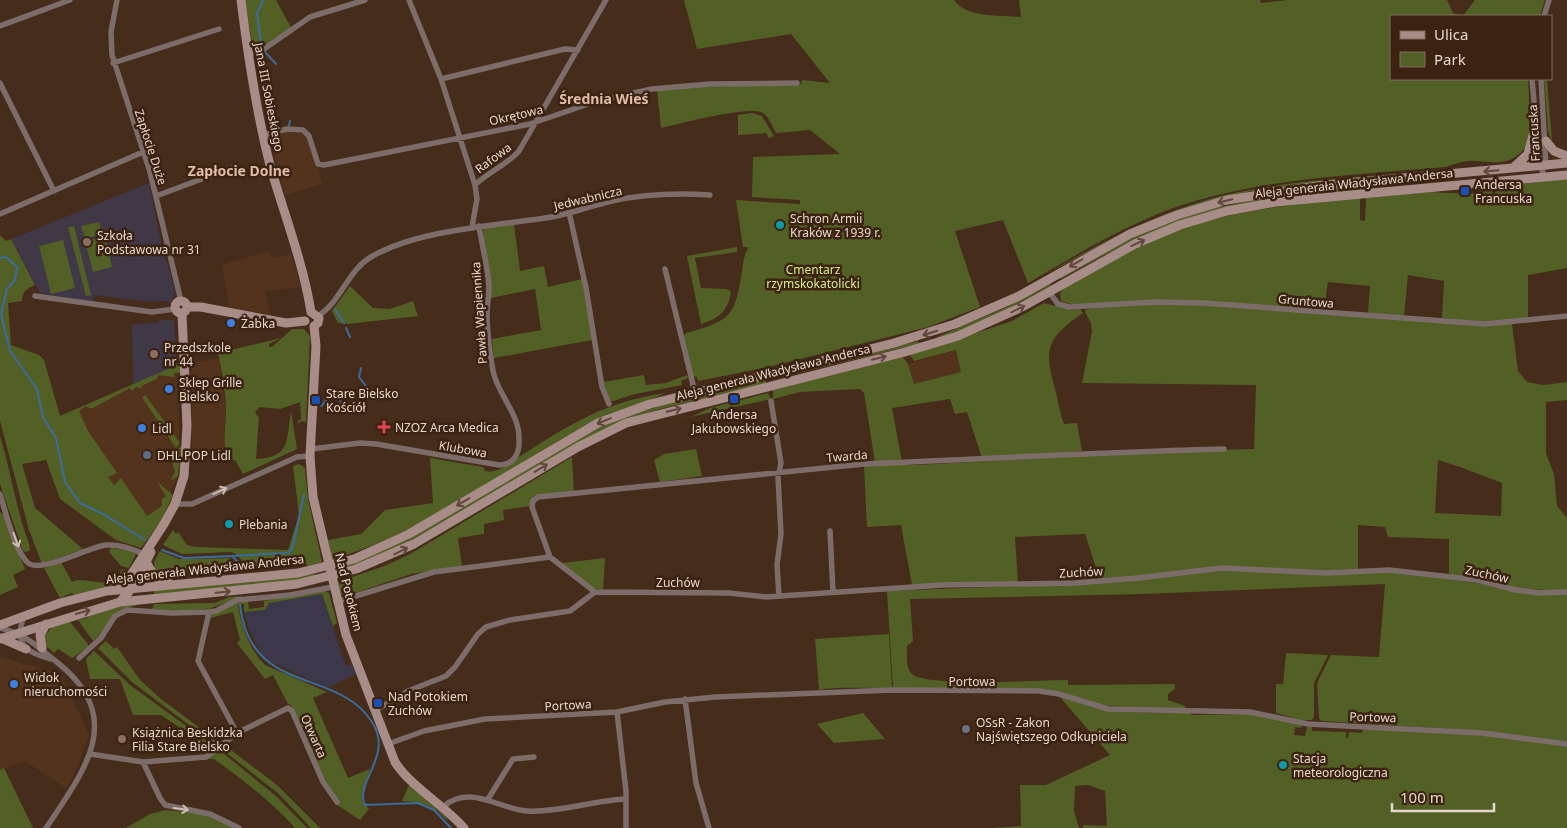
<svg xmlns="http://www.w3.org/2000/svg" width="1567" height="828" viewBox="0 0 1567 828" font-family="'Noto Sans',sans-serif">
<rect width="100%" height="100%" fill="#462c1b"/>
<!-- built -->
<path fill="#54331d" d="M283,131L305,134L318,166L322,184L285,195L269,137Z
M269,251L271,258L291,255L301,287L265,291L271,315L229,307L222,265Z
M957,350L962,372L914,384L908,364Z
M219,358L226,413L224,429L226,454L192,457L191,363Z
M177,365L180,464L178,476L171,491L172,499L156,528L114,487L69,412Z
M0,657L61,674L89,735L73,777L66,788L25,761L0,770Z"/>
<!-- industrial -->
<path fill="#3c3849" d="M322,594L346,666L352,665L356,674L327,688L269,661L263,657L249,629L244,612L265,610L268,603Z"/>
<!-- education -->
<path fill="#403747" d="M149,183L162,248L173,283L175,294L169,305L168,301L151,302L95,295L93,302L40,293L11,239Z
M158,320H174L177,365L133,385L132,324L158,323Z"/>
<!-- green -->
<path fill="#536025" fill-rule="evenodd" d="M245,0H276L292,29L272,42L253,49Z
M684,0H954C966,18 1001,15 1021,17L1019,0H1260L1261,3L1288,0H1447L1453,13L1463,16L1475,0H1545L1540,16H1391V79H1528L1531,134L1528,150L1524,149C1511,165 1495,163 1477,161C1466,160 1455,164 1445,167C1355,175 1262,178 1176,207C1123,226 1076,255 1028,283L1003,220L955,231L980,307L928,327L764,368L698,381L697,377L693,376L684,336L686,333C731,321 735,316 742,271C743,264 744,254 748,249L747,247H743L736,200L800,204V200L752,197L753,157L840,154L810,130L776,133C772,126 769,117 763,113C749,105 679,124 661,128L657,90L716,86L801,84L802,80L830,83L791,34L697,49Z
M1544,79H1547L1552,141L1548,131Z
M752,113L762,116L774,136L769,138L766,133L738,135V115Z
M1425,172L1291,185L1255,190L1202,203L1131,229L1048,273C1105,240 1161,211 1225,195C1290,180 1359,177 1425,172Z
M1567,179V268L1528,275V319L1485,323L1442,318L1444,281L1408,275L1404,316L1368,313L1370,286L1328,282L1325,302H1316L1315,310L1230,303L1073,305L1061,301L1060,293L1065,287C1100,268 1134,248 1170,233C1231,210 1296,204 1360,197V220L1365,221L1366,198L1429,192L1470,194L1493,187L1492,195H1495L1496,187Z
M1393,185C1387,190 1294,195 1277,198C1198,210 1130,239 1061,279L1060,277L1131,239L1175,220L1214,208L1297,192Z
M99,222L102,234L85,239L81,226Z
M514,224L520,271L544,266L548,287L582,279L592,340L494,358L492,339L541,330L535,289L491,298L483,231L485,228Z
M74,226L91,295L86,296L68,227Z
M0,235L6,241L11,239L35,285C27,288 22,292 22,301L8,303L11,345L39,355L44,360L60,416L177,365V361L180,363V373H174V377L158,375L157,379L141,386L148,399L180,443L176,448L142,397L146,395L142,388L136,387L132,391L130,388L93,408H89L86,406L79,411L88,431L117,473L108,477L114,485L121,478L147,516L162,506V499L166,496L157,482L173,495L161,521L141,548L116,540L60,499L46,460L22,464L35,508L83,549L42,564L29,530L0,421Z
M105,236L112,267L93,272L85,241Z
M63,240L75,288L51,294L39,246Z
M737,247V252L695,258L701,288L725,289L731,291C728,311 720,318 701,324L687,256Z
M1051,283V285C1032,296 955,339 937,337L1007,307Z
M350,286L373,308L390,309L413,301L418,316L348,324L338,323L332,311Z
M1044,303L1071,310L1080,309L1083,313C1050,336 1043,346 1054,385C1058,398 1059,411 1064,424L1077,423L1082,451L982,458L967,412L955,414L950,399L892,408L902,462H875L864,393L860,389L800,392L773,399V390L902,356L908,364L914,384L961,372L956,350L914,361L910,355L1012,321Z
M1156,304H1203L1512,324L1518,371L1527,382L1543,385L1567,382V400L1546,402V453L1554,474L1557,506L1567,518V590C1526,592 1489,583 1449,575V539L1388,537L1385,527L1358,525V569L1327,571L1222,566L1100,580L1085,534L1015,537L1018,583L912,585L901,525L867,527L864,465H916L1171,451L1254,449L1256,385L1082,383L1092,331L1091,323L1085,312L1086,309ZM1438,460L1460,467L1502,483L1501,516L1435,513Z
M292,329H304L310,336L306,422L301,421L298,424V421L301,419L300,402L280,409L260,407L255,412L259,418L256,459C292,458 286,438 291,411L297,449L243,474L235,460H230C221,446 226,427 226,411C226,392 222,372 218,353L281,338L269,344V347H272Z
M918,341V344L769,380L770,378Z
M644,375L646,385L666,383L687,375L688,378L681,381L682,385L635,394L610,402L603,382Z
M766,379V383L660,409L606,428L394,550L345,569L344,566L411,538L574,441L604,425L659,406Z
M665,393C638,407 607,412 580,428C500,474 421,534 332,559L328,540L361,534L385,510L433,503L430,458L483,467L485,471C499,474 511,462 522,455C572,423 605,402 665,393Z
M768,393L771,399L672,421L693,416L710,408Z
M0,436C11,472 16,509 29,544L30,550L26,552L23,551L0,484Z
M181,446L178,476L172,480L171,479L175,472L172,461L176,459L175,452Z
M696,449L702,476L660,482L654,460L664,454Z
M572,457L574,493L534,496L530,506L503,510L504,520L484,524V534L458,538L462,566L411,574L349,595L341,594L338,582L387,565L412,553Z
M299,464L305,468L308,499L322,562L307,566L306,564L228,568L164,574L155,569L154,562L160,551L179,559L230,558L234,563L243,562L236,554L231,552L182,554L163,545L173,530L176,534L178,532L187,545L195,547L288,550L299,515L293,466Z
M0,512L3,514L25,569L13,575L18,587L0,595Z
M111,548L126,550L136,554L129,568L121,566L109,552Z
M605,558L603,590C587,589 573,574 562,563Z
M61,562L72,582C87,575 112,594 122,569L128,573L114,585L74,595L72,593L60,598L44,568Z
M1204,570L1389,572L1567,594V743L1483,731L1322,721L1319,719L1317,683L1331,655L1379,657L1385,584L1143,594L910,599L913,641L907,646C907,654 905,669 913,675C933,687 1040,680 1068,680V685L1175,684V689L1168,694V700L1185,706L1186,709L1107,706L1062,692L893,688L887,591L1017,586Z
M315,574V577L296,581L154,594V589Z
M325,591L329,593L337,623L333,626L322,594L269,603L265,610L244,612V604L238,605C241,625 250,651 265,665L327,692L313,698L348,778L370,769L362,801L369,809L360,820L337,805L339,803L324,781L291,705L288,704L273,675L265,679L237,643L240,640L233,612L210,618L212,614L233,604L248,601L249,609L264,607V601Z
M243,596L209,609L172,611L152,609L154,604L215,603L229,597Z
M126,605H137C103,614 115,623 93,641L78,620L87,618L88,615Z
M70,622L88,644V647L72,658L58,649L54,653L45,645L43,638L52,627Z
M889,634L892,688C869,689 841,686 819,690L815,639Z
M106,641L114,649L117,647L140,680L161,699L220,743L217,746L132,682L98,648Z
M94,651L130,685L215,747L208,754L197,739L161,715H133L120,679H90L86,659Z
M1286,653L1328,655L1314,683V717L1312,720H1301L1276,713V684H1283Z
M1059,696L1091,707L1119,712L1190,713L1192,715L1250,714L1301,725L1302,728L1295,727L1294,735L1305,736L1307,727H1312V731L1346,732V738H1348L1349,732L1362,733L1363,728L1479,734L1567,746V828H1083V825L1107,826L1105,791L1088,785L1075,786L1074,811L1079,828H992L1021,826L1020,785H1046L1110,755Z
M863,713L885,739L834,743L817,724Z
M223,744L277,785L320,828H311L279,794L219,747Z
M218,749L277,797L307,828H295C271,801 243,780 214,759H206Z
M4,768L33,828H0V770Z
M409,785L448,819L446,820C435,805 420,802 402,801Z
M166,810L210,815L236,828H126L150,814Z"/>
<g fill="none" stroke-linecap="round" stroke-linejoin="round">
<!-- stream -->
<path stroke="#3b6c9e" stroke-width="2" d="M261,43L257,13L263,0
M265,52L276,64
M289,126L290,121
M0,258L6,257L17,267L15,280L7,289L1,314L10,351L37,389L43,417L56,438L65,482L80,503L103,514L145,540
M335,309L344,323
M346,328L350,337
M321,406L331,395L340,400L343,407L354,408L361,400L366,386L359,377L361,368
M162,550L184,558L232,556L238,562
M232,556L288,553L292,549L304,495
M240,605C250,696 337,667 372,722C394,755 354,783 365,805L418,803L434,810L451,828"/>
<!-- street -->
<path stroke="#7d6d6a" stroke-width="5.5" d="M117,0L111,32L112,55L150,172L181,301
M409,0L441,79L475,185
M1544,16L1549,0
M0,26L70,0
M247,55L264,49L310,17L365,0
M113,63L219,29
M441,79L565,49L578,50
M1532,79L1540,166L1545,177
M1541,79L1546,167
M0,83L54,191
M263,135L287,129L303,130L309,136L318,164L324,165L530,124L597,101L652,89L710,84L797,83
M156,196L234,167
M569,212L586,288L602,387L609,404
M0,214L143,152
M472,227L477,199L475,185C488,172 507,165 519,151L606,0
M665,269L695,393
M1049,292L1058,304L1069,307L1156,302L1204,303L1484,324L1567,316
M35,296L152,312L175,309
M318,316C341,302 347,271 371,257C417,230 493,226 545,218C568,215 589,206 612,201C644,194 677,193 710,195
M771,401L781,463L778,477L781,534L777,565L779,596
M311,449L360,443L376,444L499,465C515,465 520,452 519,438C519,413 498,395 493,371C490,353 487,333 487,314C487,305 489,296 489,287C488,267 482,246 479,226
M0,494C6,513 14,548 27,562C39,575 88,547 106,545C120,544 131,548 143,554
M175,504H192L297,457L310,456
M830,531L833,592
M550,557L532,507L533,501L538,497L864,464C984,459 1104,452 1224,449
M336,602L434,572L550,557L595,592L729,593L766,597L942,585L1075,583L1138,578L1222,568L1327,573L1389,570L1478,580L1516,590L1540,593L1567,592
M209,612L198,661L237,733
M24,616C14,643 24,652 51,659
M0,628C29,636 35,645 58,663C127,718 84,771 46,828
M79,658L101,638L115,616L127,610L172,613L209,612L216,611L237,600L290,595L333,587
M685,699L696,783L709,828
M376,710L408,691L446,676L455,667L478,634L486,627L510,620L570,611L595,592
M617,712L626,791V828
M388,744L424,731L485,719L617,712L665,702L715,697L893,690L1039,691L1059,694L1108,709L1250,712L1308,724L1482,733L1567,744
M90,754L143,762L206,757L237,733L288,708L292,711L323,782L337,802
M143,762L160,798L165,805L210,814L239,828
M488,799L513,759L534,757
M444,806C470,784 499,809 527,811C556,813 596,800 626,799"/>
<!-- secondary -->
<path stroke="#a78c88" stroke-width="9" d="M241,0C248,56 256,111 270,165C284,214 303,262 311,312
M1546,141L1554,151L1567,156
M1513,168L1528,154L1535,128
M175 307a6 6 0 1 1 12 0a6 6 0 1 1-12 0Z
M188,307H201L286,323L305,321
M311,312L319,318L318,323L314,326
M314,326L316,346L310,456L313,497L346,635L395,762C410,786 444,805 464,828
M146,562L155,577L168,581
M118,589L129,578L164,524L175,504L184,476L187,426L182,314
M120,602L133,587L151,552
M0,625L60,603L107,591L298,573L354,559L409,534L598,423L650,404L894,343L955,324L1017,297L1130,234L1177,215L1227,200L1317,186L1567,163
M1,638L26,649
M0,639L120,602L297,584L356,569L414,544L578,447L626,423L905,352L958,336L1022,307L1135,244L1180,225L1227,211L1276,202L1567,175
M42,648L40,635L46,624"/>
</g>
<!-- one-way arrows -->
<defs><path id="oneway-shaft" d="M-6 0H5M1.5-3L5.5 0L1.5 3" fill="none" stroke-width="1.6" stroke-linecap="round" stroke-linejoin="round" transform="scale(1.25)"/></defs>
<g stroke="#61473b">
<use href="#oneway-shaft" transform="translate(1491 171) rotate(175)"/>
<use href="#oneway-shaft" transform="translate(1225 201) rotate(166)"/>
<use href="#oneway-shaft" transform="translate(1138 243) rotate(-25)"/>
<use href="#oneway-shaft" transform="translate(1076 263) rotate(150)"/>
<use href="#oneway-shaft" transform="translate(1018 309) rotate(-27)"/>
<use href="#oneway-shaft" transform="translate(930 333) rotate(162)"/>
<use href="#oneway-shaft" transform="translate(879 358) rotate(-14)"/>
<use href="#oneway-shaft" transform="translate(674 410) rotate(-14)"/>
<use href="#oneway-shaft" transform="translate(604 421) rotate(157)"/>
<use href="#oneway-shaft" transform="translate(541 468) rotate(-31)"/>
<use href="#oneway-shaft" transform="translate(463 502) rotate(149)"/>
<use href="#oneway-shaft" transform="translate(401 551) rotate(-27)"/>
<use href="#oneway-shaft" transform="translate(223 592) rotate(-5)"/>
<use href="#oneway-shaft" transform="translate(83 612) rotate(-16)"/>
</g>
<g stroke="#ccbcb4">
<use href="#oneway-shaft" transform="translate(220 491) rotate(-25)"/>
<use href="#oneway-shaft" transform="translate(16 540) rotate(70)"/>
<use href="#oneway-shaft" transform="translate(181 809) rotate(7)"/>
</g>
<!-- markers -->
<g fill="#1a4fb4" stroke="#3c2211" stroke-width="2">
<rect x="1460" y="186" width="10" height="10" rx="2.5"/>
<rect x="729" y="394" width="10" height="10" rx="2.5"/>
<rect x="311" y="395" width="10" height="10" rx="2.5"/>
<rect x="373" y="698" width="10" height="10" rx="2.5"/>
</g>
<g fill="#0f9aa8" stroke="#3c2211" stroke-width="2">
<circle cx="780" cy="225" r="5"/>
<circle cx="229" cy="524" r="5"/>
<circle cx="1283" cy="765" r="5"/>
</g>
<g fill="#8d6e63" stroke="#3c2211" stroke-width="2">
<circle cx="87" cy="242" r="5"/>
<circle cx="154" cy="354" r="5"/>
<circle cx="122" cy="739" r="5"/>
</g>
<g fill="#3f7fe0" stroke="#3c2211" stroke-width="2">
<circle cx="231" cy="323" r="5"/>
<circle cx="169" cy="389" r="5"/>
<circle cx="142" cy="428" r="5"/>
<circle cx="14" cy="684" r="5"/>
</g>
<path fill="#e0444e" stroke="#3c2211" stroke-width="2" d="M381.5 419.5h5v5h5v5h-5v5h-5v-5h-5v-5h5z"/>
<circle fill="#5c6f8a" stroke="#3c2211" stroke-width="2" cx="147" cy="455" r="5"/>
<circle fill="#6b7280" stroke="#3c2211" stroke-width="2" cx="966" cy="729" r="5"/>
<g text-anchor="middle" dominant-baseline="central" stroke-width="5" stroke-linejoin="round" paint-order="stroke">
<!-- street labels -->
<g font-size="12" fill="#e7d6cc" stroke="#3c2211">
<text transform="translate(269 97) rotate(79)">Jana III Sobieskiego</text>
<text transform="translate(516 115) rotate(-13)">Okrętowa</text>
<text transform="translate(1534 133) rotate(-93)">Francuska</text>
<text transform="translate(151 147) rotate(72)">Zapłocie Duże</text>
<text transform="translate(493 158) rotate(-37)">Rafowa</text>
<text transform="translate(1354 183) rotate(-6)">Aleja generała Władysława Andersa</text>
<text transform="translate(588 198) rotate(-13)">Jedwabnicza</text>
<text transform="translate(1306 301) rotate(5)">Gruntowa</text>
<text transform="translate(479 313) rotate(-94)">Pawła Wapiennika</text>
<text transform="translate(773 372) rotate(-14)">Aleja generała Władysława Andersa</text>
<text transform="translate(463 449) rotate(10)">Klubowa</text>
<text transform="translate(847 456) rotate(-5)">Twarda</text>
<text transform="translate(205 569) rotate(-6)">Aleja generała Władysława Andersa</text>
<text transform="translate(1081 572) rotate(-3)">Zuchów</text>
<text transform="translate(1487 574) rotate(12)">Zuchów</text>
<text x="678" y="582">Zuchów</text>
<text transform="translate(349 592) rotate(76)">Nad Potokiem</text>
<text x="972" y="681">Portowa</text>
<text transform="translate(568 705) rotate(-3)">Portowa</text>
<text transform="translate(1373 717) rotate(2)">Portowa</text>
<text transform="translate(314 736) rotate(66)">Otwarta</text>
</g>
<!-- poi labels -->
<g font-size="12" fill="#e7d6cc" stroke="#3c2211" text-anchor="start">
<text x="1475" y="184">Andersa<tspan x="1475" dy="14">Francuska</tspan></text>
<text x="790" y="218">Schron Armii<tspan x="790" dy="14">Kraków z 1939 r.</tspan></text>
<text x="97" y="235">Szkoła<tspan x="97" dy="14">Podstawowa nr 31</tspan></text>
<text x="241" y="323">Żabka</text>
<text x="164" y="347">Przedszkole<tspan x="164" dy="14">nr 44</tspan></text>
<text x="179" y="382">Sklep Grille<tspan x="179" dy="14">Bielsko</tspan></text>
<text x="326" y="393">Stare Bielsko<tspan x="326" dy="14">Kościół</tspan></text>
<text x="734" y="414" text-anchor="middle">Andersa<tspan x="734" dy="14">Jakubowskiego</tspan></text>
<text x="395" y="427">NZOZ Arca Medica</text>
<text x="152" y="428">Lidl</text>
<text x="157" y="455">DHL POP Lidl</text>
<text x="239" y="524">Plebania</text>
<text x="24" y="677">Widok<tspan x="24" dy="14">nieruchomości</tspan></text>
<text x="388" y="696">Nad Potokiem<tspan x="388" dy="14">Zuchów</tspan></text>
<text x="976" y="722">OSsR - Zakon<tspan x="976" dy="14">Najświętszego Odkupiciela</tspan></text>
<text x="132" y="732">Książnica Beskidzka<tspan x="132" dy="14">Filia Stare Bielsko</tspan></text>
<text x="1293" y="758">Stacja<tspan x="1293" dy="14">meteorologiczna</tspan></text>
</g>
<!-- park labels -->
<g font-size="12" fill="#d4ec8b" stroke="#3c2211">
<text x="813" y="269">Cmentarz<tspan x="813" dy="14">rzymskokatolicki</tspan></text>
</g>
<!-- neighbourhood labels -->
<g font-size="14" font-weight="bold" fill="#debca8" stroke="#3c2211">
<text x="604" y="98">Średnia Wieś</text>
<text x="239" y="170">Zapłocie Dolne</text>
</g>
</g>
<!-- legend -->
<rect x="1390" y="15" width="162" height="65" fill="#3c2211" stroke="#806a5c"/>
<rect x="1400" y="31" width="25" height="8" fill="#a78c88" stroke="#806a5c"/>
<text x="1434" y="40" font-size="15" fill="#e7d6cc">Ulica</text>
<rect x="1400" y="52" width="25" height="15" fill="#536025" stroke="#806a5c"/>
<text x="1434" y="65" font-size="15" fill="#e7d6cc">Park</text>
<!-- scale -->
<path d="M1392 803v8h102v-8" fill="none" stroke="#e7d6cc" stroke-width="2.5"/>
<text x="1400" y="803" font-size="15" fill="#e7d6cc" stroke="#3c2211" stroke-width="4" paint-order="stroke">100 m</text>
</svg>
